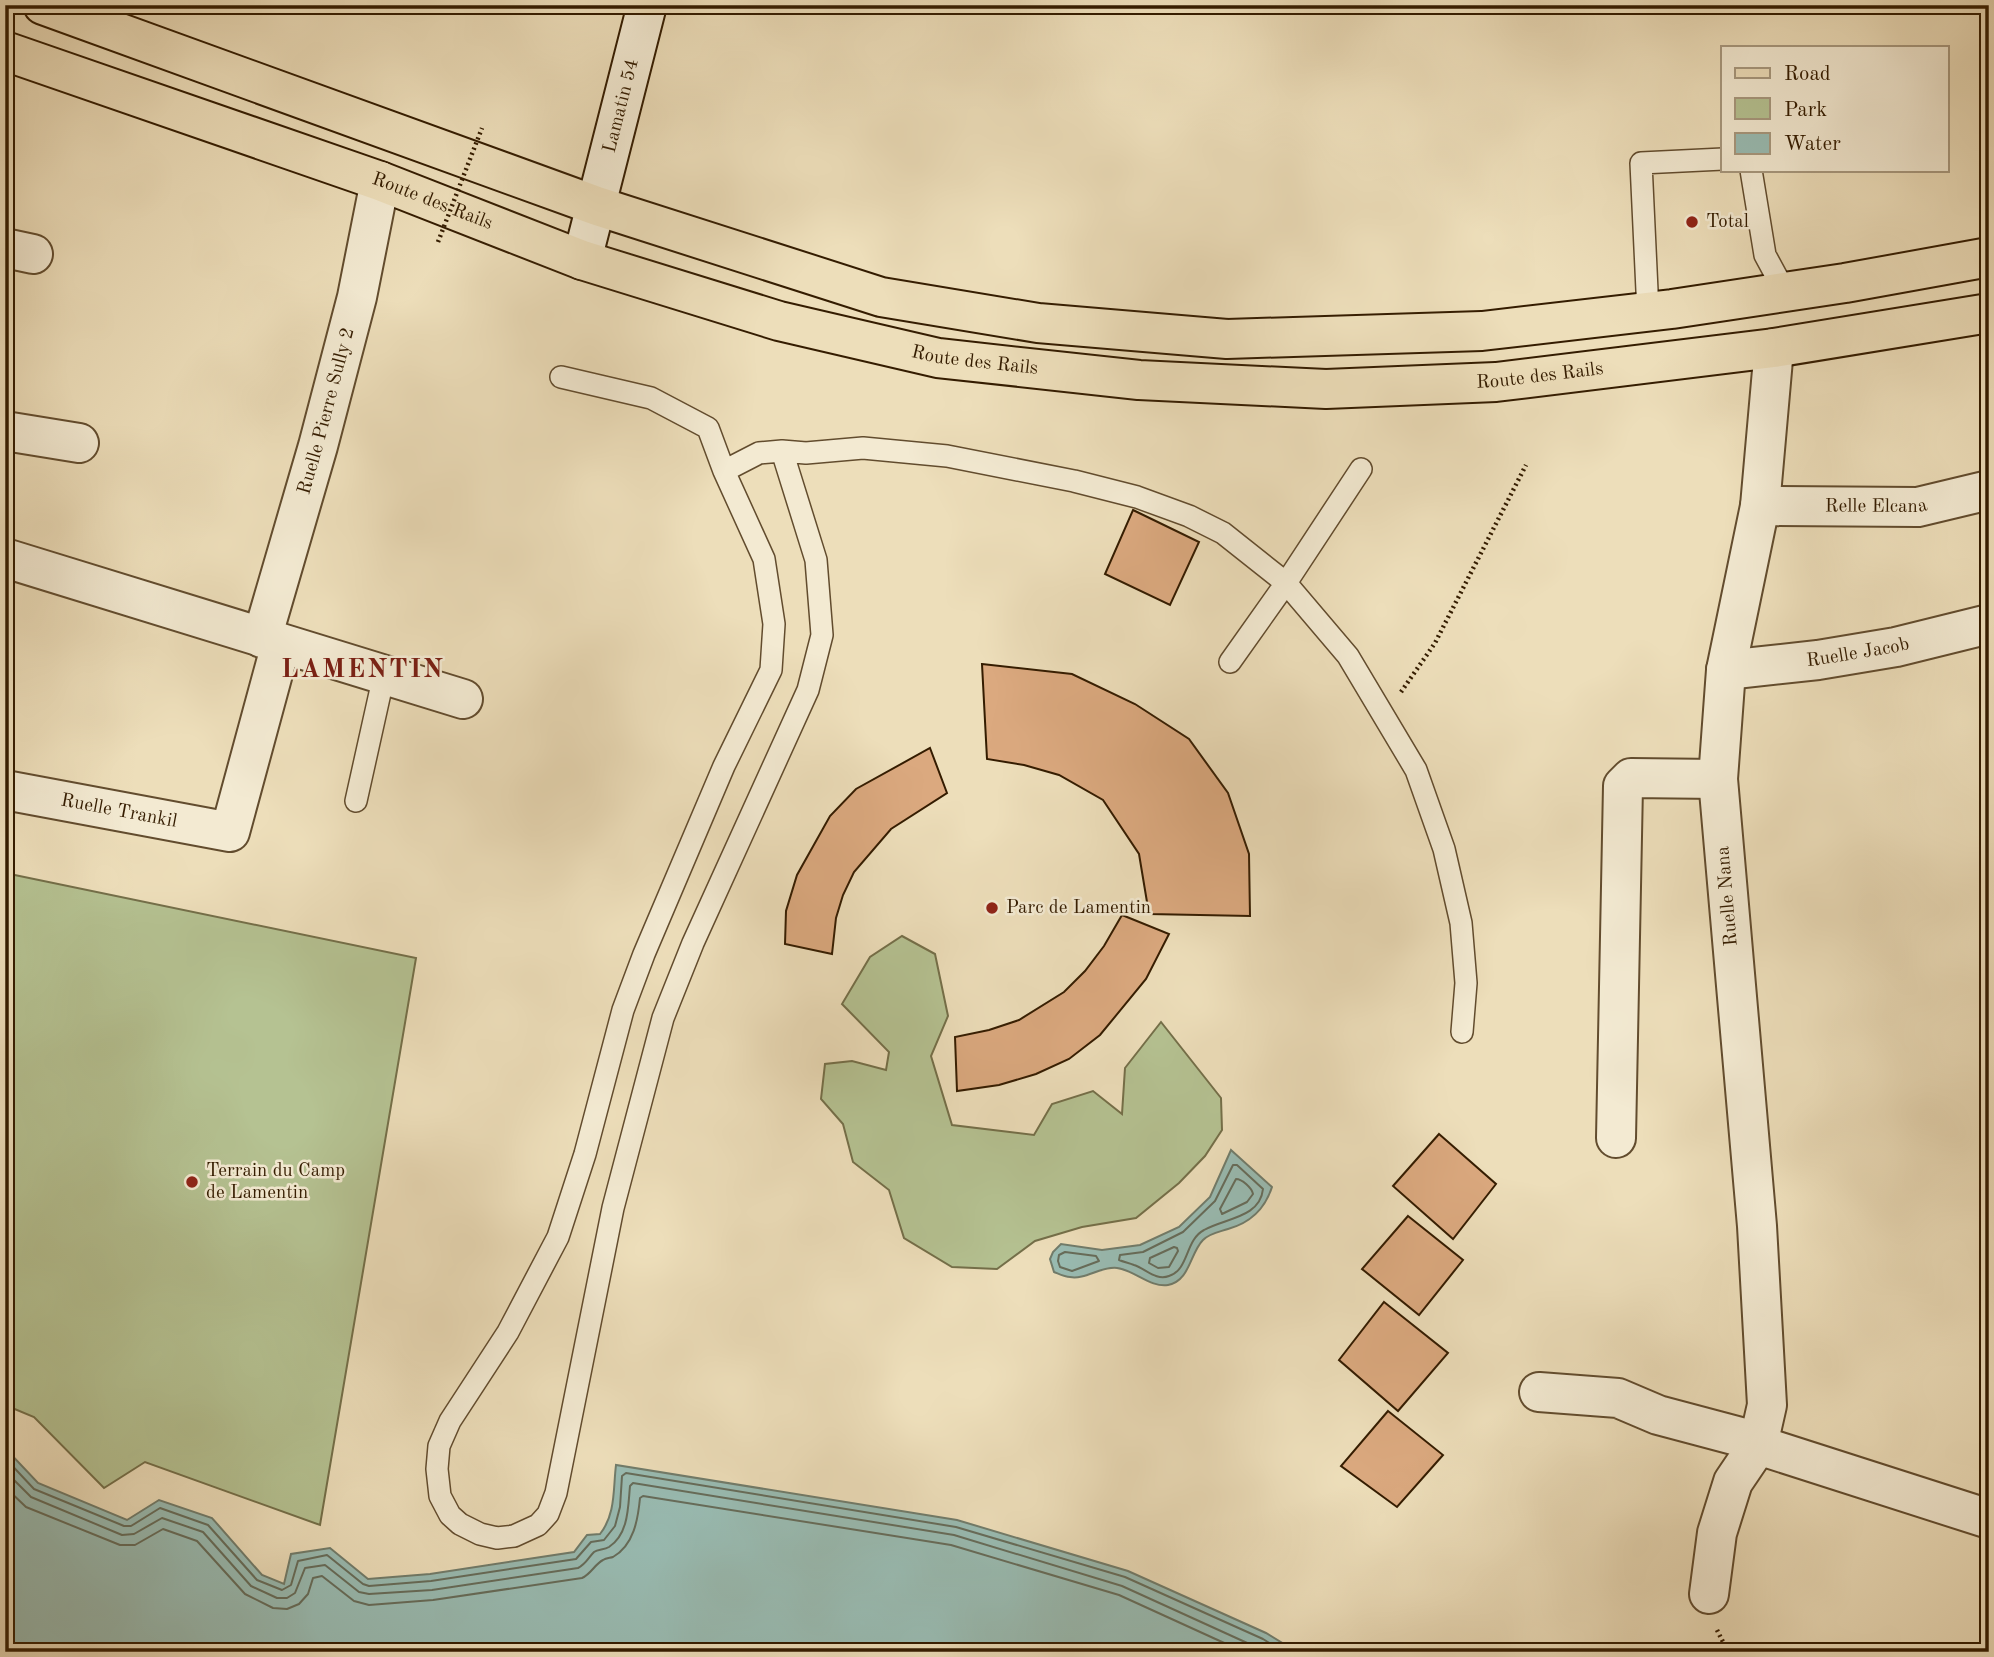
<svg xmlns="http://www.w3.org/2000/svg" width="1994" height="1657" viewBox="0 0 1994 1657" font-family="'Old Standard TT',serif">
<rect width="100%" height="100%" fill="#eddeba"/>
<filter id="stains"><feTurbulence type="fractalNoise" baseFrequency=".00286" numOctaves="4"/><feColorMatrix values="0 0 0 0 .2 0 0 0 0 .09 0 0 0 0 .02 0 0 0 .5 -.17"/></filter>
<radialGradient id="worn" r=".72"><stop offset=".6" stop-color="#630" stop-opacity="0"/><stop offset="1" stop-color="#630" stop-opacity=".3"/></radialGradient>
<!-- green -->
<path fill="#b5c292" stroke="#746f49" stroke-width="2" d="M5,873L416,958L320,1525L145,1462L104,1488L34,1417L5,1405Z
M902,936L935,954L948,1016L931,1056L952,1125L1034,1135L1052,1104L1093,1091L1122,1114L1125,1068L1161,1022L1221,1098L1222,1130L1205,1156L1179,1183L1136,1218L1082,1227L1035,1241L997,1269L952,1267L904,1238L889,1190L853,1162L843,1124L821,1099L825,1064L852,1061L886,1070L889,1052L842,1004L870,957Z"/>
<!-- water -->
<path fill="#99bcb3" stroke="#717c6b" stroke-width="2" d="M1231,1150L1272,1187C1265,1209 1250,1223 1228,1229C1219,1232 1210,1233 1203,1240C1190,1253 1190,1281 1168,1285C1151,1288 1134,1270 1117,1268C1101,1266 1085,1280 1070,1277C1065,1277 1059,1274 1054,1272L1050,1259L1053,1252L1061,1244L1102,1250L1140,1245L1179,1227L1210,1197Z
M5,1448L38,1483L127,1520L159,1500L212,1518L262,1575L284,1584L291,1554L330,1548L368,1579L430,1574L574,1552L587,1535L600,1534C616,1514 613,1489 616,1465L957,1520L1128,1571L1266,1633L1297,1652H5Z"/>
<g fill="none" stroke-linecap="round" stroke-linejoin="round">
<!-- shore -->
<path stroke="#666c5a" stroke-width="2" d="M1233,1165H1237L1263,1189C1260,1218 1225,1218 1204,1230C1185,1240 1189,1270 1169,1276C1156,1281 1146,1269 1134,1265C1129,1263 1124,1262 1119,1260L1120,1255L1143,1252L1183,1232L1215,1201Z
M1236,1179C1242,1179 1252,1188 1253,1194L1247,1202L1222,1214L1220,1209Z
M1174,1247L1177,1248L1178,1251L1169,1267L1158,1268L1149,1263L1150,1258Z
M1065,1252L1096,1256L1099,1261L1072,1271L1060,1267L1058,1261L1059,1255Z
M5,1458L34,1489L124,1526H131L160,1508L208,1525L257,1580L282,1590L291,1585L298,1561L327,1555L363,1584L369,1586L431,1581L576,1559L591,1542L604,1540L615,1526L620,1507L622,1476L626,1473L956,1527L1125,1577L1263,1639L1284,1652
M5,1471L31,1497L122,1535L134,1534L162,1518L203,1532L251,1586L277,1598H287L295,1593L305,1568L325,1565L359,1592L369,1594L432,1590L578,1568C586,1564 588,1558 594,1552C598,1549 604,1550 609,1547C629,1534 628,1506 630,1486L633,1483L954,1535L1122,1586L1267,1652
M5,1487L26,1507L120,1545H135L163,1529L197,1541L245,1594L273,1608L287,1609L299,1604L308,1594L313,1578L322,1576L354,1601L369,1605L433,1600L582,1578C591,1574 595,1564 603,1560C606,1558 610,1558 613,1557C634,1545 638,1519 640,1498L643,1496L951,1545L1119,1595L1244,1652"/>
</g>
<!-- building -->
<path fill="#dba97f" stroke="#341c00" stroke-width="2" d="M1133,510L1199,542L1170,605L1105,574Z
M982,664L1072,674L1135,704L1189,739L1228,793L1249,854L1250,916L1149,914L1139,854L1103,800L1059,775L1024,765L987,759Z
M930,748L947,793L891,829L854,872L843,895L836,918L832,954L785,944L786,911L797,875L830,816L856,789Z
M1122,915L1169,934L1146,979L1100,1035L1069,1059L1036,1074L999,1085L957,1091L955,1037L989,1030L1019,1020L1064,992L1085,971L1104,946Z
M1439,1134L1496,1184L1453,1239L1393,1186Z
M1408,1216L1463,1260L1419,1315L1362,1269Z
M1384,1302L1448,1353L1398,1411L1339,1360Z
M1388,1411L1443,1455L1397,1507L1341,1466Z"/>
<g fill="none" stroke-linecap="round" stroke-linejoin="round">
<defs>
<path id="lane" d="M1751,170L1765,255L1785,292
M1648,312L1641,163L1723,159
M561,377L651,398L708,428L724,471L759,453L782,451L806,453L863,448L947,456L1074,481L1137,497L1189,516L1223,533L1286,583L1348,656L1416,770L1444,849L1461,923L1466,983L1462,1032
M724,471L764,559L774,624L771,670L724,766L644,954L623,1010L585,1154L558,1237L508,1332L450,1421L439,1446L437,1469L440,1496L450,1515L460,1524L480,1534L497,1538L514,1536L538,1525L548,1514L556,1493L613,1208L663,1018L693,943L808,690L822,635L816,560L782,451
M1230,662L1286,583L1361,469
M356,801L384,675"/>
<g id="street">
<path d="M5,248L33,254"/>
<path d="M5,431L79,443"/>
<path id="s1" d="M1760,506L1918,507L1989,490"/>
<path d="M5,558L463,699"/>
<path id="s2" d="M262,638L318,446L357,297L380,181"/>
<path id="s3" d="M1726,670L1818,660L1896,647L1989,624"/>
<path id="s4" d="M5,790L230,832L281,644"/>
<path d="M1616,1138L1623,786L1631,778L1718,779"/>
<path d="M1539,1392L1618,1398L1658,1415L1752,1440L1758,1445L1989,1519"/>
<path d="M1709,1594L1717,1533L1733,1482L1758,1445L1767,1405L1757,1226L1718,779L1726,670L1760,506L1774,348"/>
</g>
<g id="secondary">
<path id="s5" d="M582,260L647,5"/>
</g>
<g id="primary">
<path d="M43,5L597,206L881,297L1038,323L1227,339L1482,331L1672,309L1845,283L1989,257"/>
<path id="s6" d="M5,51L380,181L582,260L779,321L938,358L1139,380L1326,389L1496,382L1774,348L1989,313"/>
</g>
</defs>
<!-- lane casing -->
<use href="#lane" stroke="#624c2e" stroke-width="24"/>
<!-- street casing -->
<use href="#street" stroke="#624c2e" stroke-width="42"/>
<!-- secondary casing -->
<use href="#secondary" stroke="#341c00" stroke-width="42"/>
<!-- primary casing -->
<use href="#primary" stroke="#341c00" stroke-width="42"/>
<!-- path -->
<path stroke="#341c00" stroke-width="4.5" stroke-dasharray="2 3.5" stroke-linecap="butt" d="M1401,692L1435,643L1526,465
M1717,1630L1723,1642L1733,1652"/>
<!-- lane -->
<use href="#lane" stroke="#f3ead2" stroke-width="21"/>
<!-- street -->
<use href="#street" stroke="#f3ead2" stroke-width="38"/>
<!-- secondary -->
<use href="#secondary" stroke="#f3ead2" stroke-width="38"/>
<!-- primary -->
<use href="#primary" stroke="#eddeba" stroke-width="38"/>
<!-- path-bridge -->
<path stroke="#341c00" stroke-width="4.5" stroke-dasharray="2 3.5" stroke-linecap="butt" d="M438,242L482,128"/>
</g>
<!-- markers -->
<g fill="#8f2418" stroke="#f3ead2" stroke-width="2.5">
<circle cx="1692" cy="222" r="7"/>
<circle cx="992" cy="908" r="7"/>
<circle cx="192" cy="1182" r="7"/>
</g>
<g text-anchor="middle" dominant-baseline="central" stroke-width="5" stroke-linejoin="round" paint-order="stroke">
<!-- street labels -->
<g font-size="19" fill="#341c00" stroke="#f3ead2">
<text stroke="none"><textPath href="#s5" startOffset="159">Lamatin 54</textPath></text>
<text stroke="none"><textPath href="#s6" startOffset="453">Route des Rails</textPath></text>
<text stroke="none"><textPath href="#s6" startOffset="1020">Route des Rails</textPath></text>
<text stroke="none"><textPath href="#s6" startOffset="1587">Route des Rails</textPath></text>
<text stroke="none"><textPath href="#s2" startOffset="236">Ruelle Pierre Sully 2</textPath></text>
<text stroke="none"><textPath href="#s1" startOffset="116">Relle Elcana</textPath></text>
<text stroke="none"><textPath href="#s3" startOffset="133">Ruelle Jacob</textPath></text>
<text stroke="none"><textPath href="#s4" startOffset="116">Ruelle Trankil</textPath></text>
<text transform="translate(1728 896) rotate(-95)">Ruelle Nana</text>
</g>
<!-- poi labels -->
<g font-size="19" fill="#341c00" stroke="#f3ead2" text-anchor="start">
<text x="1706" y="222">Total</text>
<text x="1006" y="908">Parc de Lamentin</text>
<text x="206" y="1171">Terrain du Camp<tspan x="206" dy="22">de Lamentin</tspan></text>
</g>
<!-- district labels -->
<g font-size="26" font-weight="bold" letter-spacing="2" fill="#7a1f14" stroke="#f3ead2">
<text x="363" y="670">LAMENTIN</text>
</g>
</g>
<!-- margin -->
<rect width="1994" height="1657" fill="none" stroke="#eddeba" stroke-width="28"/>
<rect x="7" y="7" width="1980" height="1643" fill="none" stroke="#341c00" stroke-width="3.5"/>
<rect x="14" y="14" width="1966" height="1629" fill="none" stroke="#341c00" stroke-width="2"/>
<!-- legend -->
<rect x="1721" y="46" width="228" height="126" fill="#f3ead2" stroke="#a7987e" stroke-width="2"/>
<rect x="1735" y="68" width="35" height="10" fill="#eddeba" stroke="#a7987e" stroke-width="2"/>
<text x="1784" y="80" font-size="21" fill="#341c00">Road</text>
<rect x="1735" y="98" width="35" height="21" fill="#b5c292" stroke="#a7987e" stroke-width="2"/>
<text x="1784" y="116" font-size="21" fill="#341c00">Park</text>
<rect x="1735" y="133" width="35" height="21" fill="#99bcb3" stroke="#a7987e" stroke-width="2"/>
<text x="1784" y="150" font-size="21" fill="#341c00">Water</text>
<rect width="100%" height="100%" filter="url(#stains)"/>
<rect width="100%" height="100%" fill="url(#worn)"/>
</svg>
